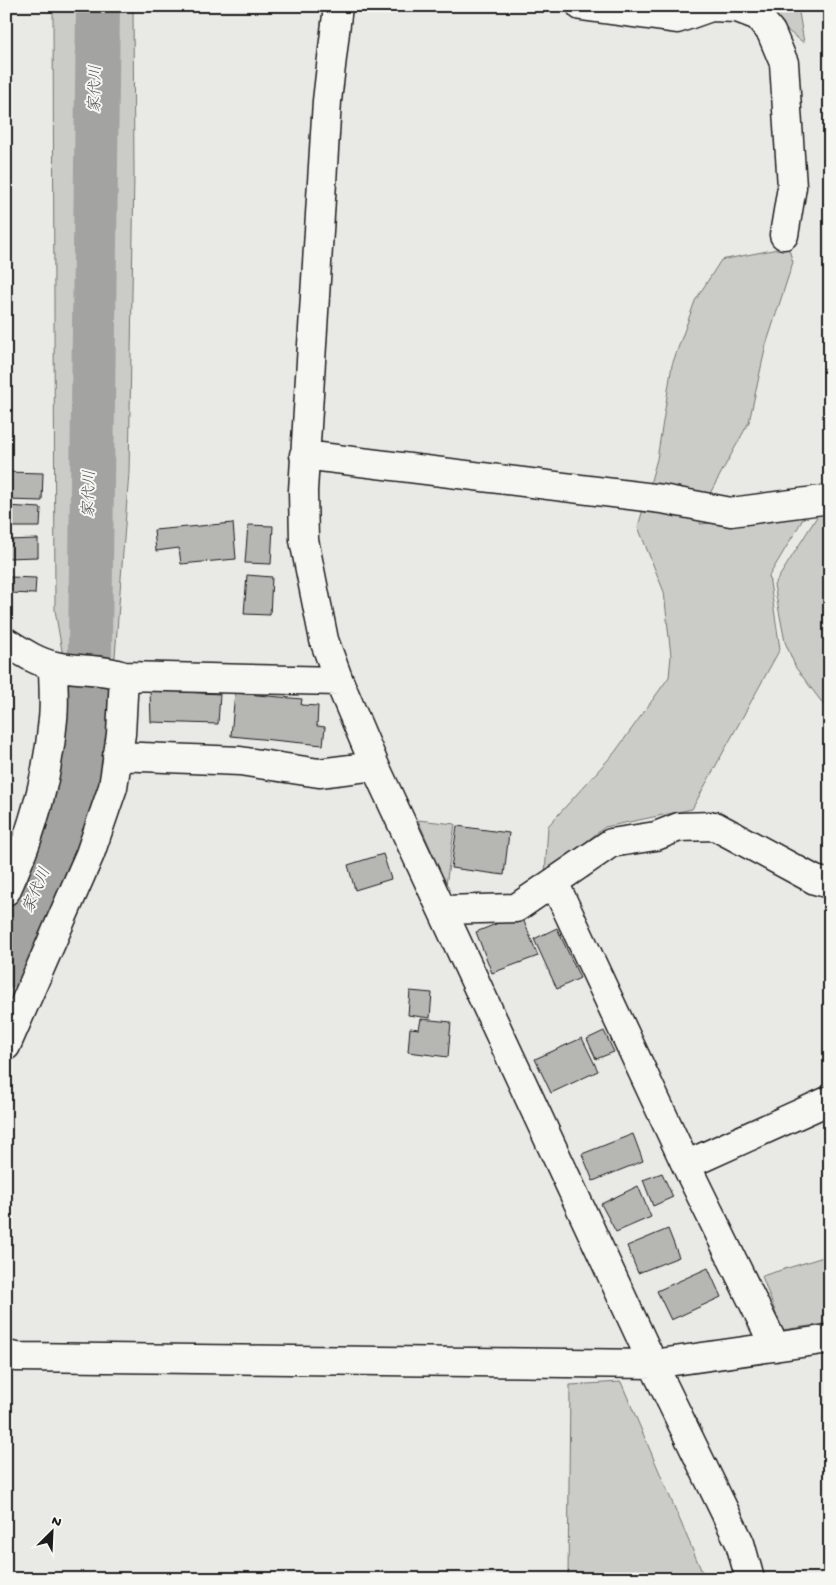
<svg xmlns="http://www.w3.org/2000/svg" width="836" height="1585" viewBox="0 0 836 1585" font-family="'Gochi Hand','Klee One',sans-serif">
<rect width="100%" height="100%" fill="#e9e9e5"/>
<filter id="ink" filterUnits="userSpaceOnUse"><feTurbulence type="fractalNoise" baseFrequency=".02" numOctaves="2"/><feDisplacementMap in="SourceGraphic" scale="10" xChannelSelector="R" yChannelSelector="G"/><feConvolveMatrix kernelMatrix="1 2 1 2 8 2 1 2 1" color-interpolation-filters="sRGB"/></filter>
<g filter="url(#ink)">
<!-- green -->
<path fill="#cbcbc7" stroke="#747472" d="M53,6H133L134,174L129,473L115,657L67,680L55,610Z
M755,6H798L804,43Z
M788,247L793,262L766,345L749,422L708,497L700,524L806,514L769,576L780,649L692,809L605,827L545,874L548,826L615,752L669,677L671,656L664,592L638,527L657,459L672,365L695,301L721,260Z
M830,514V713L796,668L785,642L774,585L818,515Z
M418,820L455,824L446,885Z
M830,1255V1323L782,1330L762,1276Z
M621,1382L705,1579H568L570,1385Z"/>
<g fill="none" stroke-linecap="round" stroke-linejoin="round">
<!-- river -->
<path stroke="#a3a3a1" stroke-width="44" d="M6,967C33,902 64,839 80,771C89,730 89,687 90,645L98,6"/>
</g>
<!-- building -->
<path fill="#b6b6b3" stroke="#1c1c1c" d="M6,472L43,473L42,501L6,500Z
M6,506L41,508L40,527H6Z
M233,523L236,559L181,564L179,548L156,551L154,530Z
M248,525L273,526L271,564L245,563Z
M38,539V557L6,558V540Z
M247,575L272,577L270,615L244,614Z
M10,577L36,578L35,594L9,593Z
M150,690L220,694L218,724L151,722Z
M235,693L302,699L301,705L318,706L317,726L325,727L323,745L231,736Z
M457,826L509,833L504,875L451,868Z
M383,854L391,879L355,890L348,865Z
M521,914L538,956L492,973L476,932Z
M557,928L580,978L557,989L534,939Z
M410,991L432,993L430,1018L408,1015Z
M421,1019L451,1022L448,1057L408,1052L410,1028L419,1029Z
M604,1031L614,1052L596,1059L587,1039Z
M582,1038L598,1071L551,1093L535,1059Z
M633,1134L643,1161L593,1181L582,1154Z
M662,1173L673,1197L653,1206L643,1180Z
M638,1186L651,1217L616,1232L601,1204Z
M668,1229L679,1257L638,1273L627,1246Z
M708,1268L721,1297L671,1320L657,1291Z"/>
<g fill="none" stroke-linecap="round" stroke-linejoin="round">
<defs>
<path id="minor" d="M338,6L327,101L303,491L304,540L324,640L339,681L375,766L653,1364L740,1543L750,1579
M581,6L677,19L711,7L737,8L758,16L771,32L784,63L792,187L784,235
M304,455L662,499L731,512L830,499
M6,642C22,652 37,662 55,666C78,671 102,668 124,676L339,681
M117,756L240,761L319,773L375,766
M554,882L686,1165L775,1347
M6,891C31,837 48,779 53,719C55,702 53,683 53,666
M443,910L516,908L611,843L656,836L679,827L715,826L815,880L830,884
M6,1046L90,854L113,787L121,734L124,676
M686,1165L830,1100
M6,1355L17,1357L653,1364L830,1339"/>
</defs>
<!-- minor casing -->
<use href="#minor" stroke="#1c1c1c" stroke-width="31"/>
<!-- minor -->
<use href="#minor" stroke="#f6f6f2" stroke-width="28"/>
</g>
</g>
<g text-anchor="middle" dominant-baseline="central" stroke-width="4" stroke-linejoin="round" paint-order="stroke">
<!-- water labels -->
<g font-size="16" font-style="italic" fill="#525251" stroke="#f6f6f2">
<text transform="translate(97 89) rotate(-89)">家代川</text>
<text transform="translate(91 494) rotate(-89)">家代川</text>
<text transform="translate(38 891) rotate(-67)">家代川</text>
</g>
</g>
<!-- margin -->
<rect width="836" height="1585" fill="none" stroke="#f6f6f2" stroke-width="25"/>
<rect x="12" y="12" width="811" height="1560" fill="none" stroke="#1c1c1c" stroke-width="2" filter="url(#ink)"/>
<!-- north arrow -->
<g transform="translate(52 1532) rotate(24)" stroke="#f6f6f2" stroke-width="4" paint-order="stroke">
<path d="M0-4L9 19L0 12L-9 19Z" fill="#1c1c1c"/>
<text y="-8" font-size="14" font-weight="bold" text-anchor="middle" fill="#1c1c1c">N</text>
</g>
</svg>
